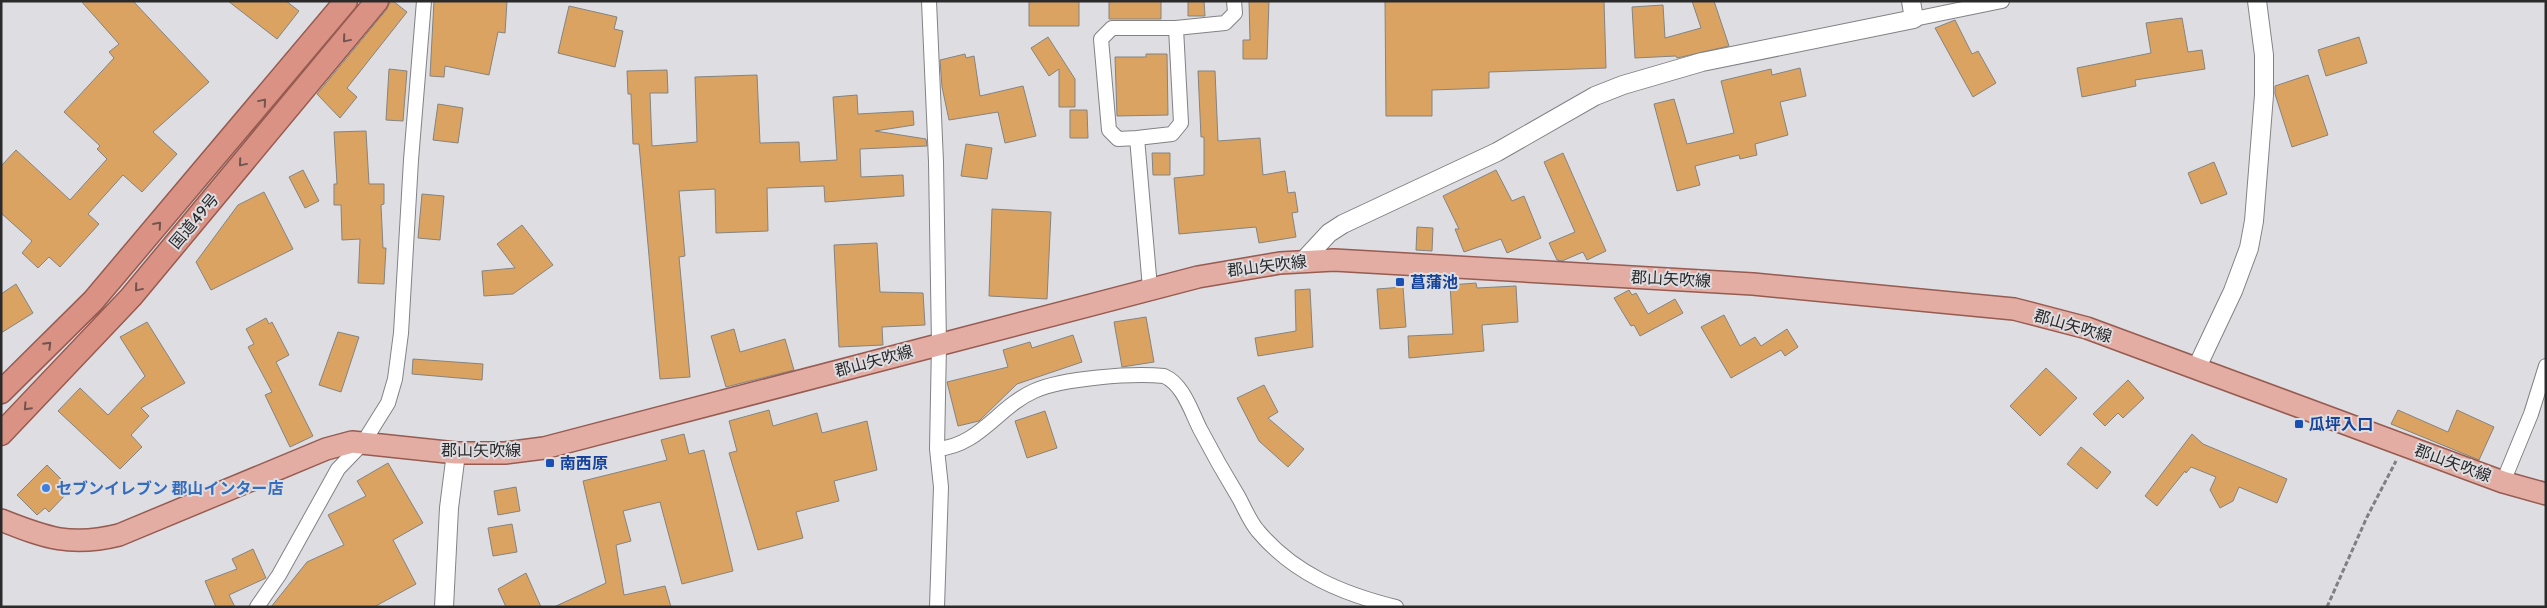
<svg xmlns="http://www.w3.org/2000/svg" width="2547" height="608" viewBox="0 0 2547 608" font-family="Cabin,'Noto Sans JP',sans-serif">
<rect width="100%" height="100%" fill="#dedee2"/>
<!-- building -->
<path fill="#dba361" stroke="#858380" d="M81,1H133L209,82L153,132L177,154L142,192L123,175L88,214L99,224L60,267L49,257L38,268L22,253L32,241L1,213V166L16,150L70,200L107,159L97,149L100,146L64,112L114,58L109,52L119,44Z
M228,1H286L299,11L277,39Z
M393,1L407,12L347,88L357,97L340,118L317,94L387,9L390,2Z
M434,1H507L505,33L498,32L489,75L445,66L444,77L430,76Z
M1029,1H1079V26H1029Z
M1109,1H1161V19H1109Z
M1188,1H1204L1205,16H1188Z
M1249,1H1269L1267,59H1243V40H1250Z
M1385,1H1604L1606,68L1489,72V88L1432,90V116H1386Z
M1692,1H1714L1729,46L1677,58L1676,56L1635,58L1632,7L1663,5L1665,38L1701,28Z
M569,6L617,17L614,29L623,31L615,67L558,53Z
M2182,18L2188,52L2202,50L2205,69L2135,80L2136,86L2082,97L2077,68L2151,53L2146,23Z
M1955,20L1972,54L1978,51L1996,83L1973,97L1935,28Z
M1048,37L1075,79V107H1059V69L1049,76L1031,48Z
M2359,37L2367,63L2326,76L2318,50Z
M965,54L966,58L974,56L980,96L1023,86L1036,136L1005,143L998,112L949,120L942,87L940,60Z
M1146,54H1167L1168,115L1117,116L1115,57H1146Z
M1800,68L1806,96L1780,102L1788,135L1755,144L1757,155L1740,159L1739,155L1695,166L1700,185L1677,191L1654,104L1674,99L1687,144L1734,133L1721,81L1771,69L1772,75Z
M389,69L407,71L403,121L386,120Z
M667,70L668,93H650L652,146L697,142L695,77L757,75L760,143L799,142L800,162L837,160L833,97L857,95L858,114L913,111L914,125L875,131L926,139L927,146L860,149L861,177L903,175L904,196L825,202L824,186L767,188L768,231L716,233L715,189L679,191L685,256L679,257L690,377L660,379L639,144H633L631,94H628L627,71Z
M1198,71H1215L1218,141L1260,138L1263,175L1285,171L1288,193L1295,192L1298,212L1292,213L1296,237L1259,243L1256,227L1179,234L1174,178L1204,175V137H1201Z
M2308,75L2328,135L2292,147L2275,94V86Z
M438,104L463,108L458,143L433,140Z
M1070,110H1087L1088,138H1070Z
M366,131L369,184H384V204L381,205L383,248H386L384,284L358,283L360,239L342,240L341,205H334V184H337L334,132Z
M966,144L992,148L987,179L961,176Z
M1152,153H1170V175H1153Z
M1563,153L1606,251L1587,260L1583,252L1562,261L1557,260L1549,243L1575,232L1544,162Z
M2214,162L2227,194L2201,204L2188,173Z
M303,170L319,201L305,208L289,177Z
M1496,170L1512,201L1524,196L1541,238L1507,253L1501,239L1464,252L1455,229H1459L1443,196Z
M264,192L293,249L211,290L196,262L238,205Z
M422,194L444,196L440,240L418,238Z
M992,209L1051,212L1047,299L989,296Z
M522,225L553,265L513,294L484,296L482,271L515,268L497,244Z
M1417,227L1433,228L1432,251L1416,250Z
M877,243L880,292L923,293L925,325L882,327L883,345L839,347L834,245Z
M1476,283L1477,288L1516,286L1518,322L1482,325L1484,351L1409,358L1408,336L1453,334L1450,285Z
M16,284L33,313L1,333V294Z
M1403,287L1406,327L1380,329L1377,289Z
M1310,289L1313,347L1258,356L1255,338L1296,331L1295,290Z
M1629,290L1632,295L1636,293L1648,314L1675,299L1683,313L1640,336L1634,325L1631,326L1614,298Z
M1724,315L1740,346L1755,337L1761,346L1787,329L1798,347L1785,356L1781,350L1731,378L1701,327Z
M1146,317L1154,362L1122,367L1114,322Z
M266,318L269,324L272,322L289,355L276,362L313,436L290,447L265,395L272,392L248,347L254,344L246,329Z
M147,322L185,383L141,408L149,416L131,435L142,447L120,469L58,411L80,388L108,415L145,376L120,337Z
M734,329L740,352L785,339L794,370L726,387L711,336Z
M338,332L359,337L341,392L319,385Z
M1073,335L1082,362L1017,384L979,421L958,426L947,382L1008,367L1003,350L1030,342L1032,348Z
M413,359L483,364L482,380L412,374Z
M2046,368L2077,398L2040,436L2010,406Z
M2128,380L2144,398L2123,418L2118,413L2105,426L2093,414Z
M1264,385L1278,412L1268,418L1304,449L1288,467L1259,441L1237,398Z
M769,410L773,426L817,413L822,433L867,421L877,470L834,481L839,501L796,512L803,538L758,550L729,453L737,451L729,421Z
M2398,410L2448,432L2457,410L2494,427L2479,460L2391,424Z
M1045,411L1057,448L1027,458L1015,421Z
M684,434L689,454L704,450L733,571L682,584L660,502L623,511L631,541L616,545L624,595L665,586L671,607H554L606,583L583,481L667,460L661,440Z
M2192,434L2203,444L2287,479L2277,503L2239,487L2233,501L2220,508L2210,490L2216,477L2191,467L2186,473L2185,471L2157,506L2145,496Z
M2081,447L2111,472L2097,489L2067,464Z
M388,463L423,523L393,540L416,584L374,607H271L307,562L344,545L328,515L366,496L357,481Z
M47,465L71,489L49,512L45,508L37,515L17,495Z
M516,487L520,511L498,515L494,491Z
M512,524L517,552L493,556L488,528Z
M253,549L266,578L229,595L235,607H216L205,581L237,569L232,559Z
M526,573L541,607H506L498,589Z"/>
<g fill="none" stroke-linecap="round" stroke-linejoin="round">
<defs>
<path id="minor" d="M929,1L936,162L939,344L937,449L941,487L937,607
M1914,19L2002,1
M1137,138L1118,139L1109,130L1101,39L1112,28H1176L1225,23L1235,13L1234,1
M1150,288L1137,138L1172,134L1181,123L1176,28
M937,449C979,446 998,407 1034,391C1063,378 1132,373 1164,376C1183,384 1191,411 1200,429C1212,452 1225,475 1239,498C1245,509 1250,522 1258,531C1294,574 1343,594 1396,607
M2503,482L2531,414L2546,366
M257,607L279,575L338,469L363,443L388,403L395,379L401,333L411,160L424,1"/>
<path id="tertiary" d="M1304,260L1329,233L1343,224L1497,152L1595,96L1623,85L1702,62L1914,19L1911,1
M2197,367L2233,291L2249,248L2254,221L2264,95V55L2257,1
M444,607L449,508L456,453"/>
<path id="primary" d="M1,520C46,538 71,547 119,535L326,449L352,442L456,453H505L544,448L1198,277L1280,263L1334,260L1753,284L2014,309L2087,328L2503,482L2546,494"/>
<path id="trunk" d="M1,392L93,301L346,1
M1,434L131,297L377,1"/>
</defs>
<!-- minor casing -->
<use href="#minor" stroke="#818285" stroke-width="16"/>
<!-- tertiary casing -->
<use href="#tertiary" stroke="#818285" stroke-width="20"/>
<!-- primary casing -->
<use href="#primary" stroke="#965b51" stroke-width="24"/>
<!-- trunk casing -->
<use href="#trunk" stroke="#965b51" stroke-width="25"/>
<!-- path -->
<path stroke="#808083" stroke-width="3" stroke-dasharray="5 2.5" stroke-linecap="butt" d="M2327,607L2367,517L2396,461"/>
<!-- minor -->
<use href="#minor" stroke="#fff" stroke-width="14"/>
<!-- tertiary -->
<use href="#tertiary" stroke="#fff" stroke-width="18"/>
<!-- primary -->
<use href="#primary" stroke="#e3ada3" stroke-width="21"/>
<!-- trunk -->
<use href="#trunk" stroke="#da9284" stroke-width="22"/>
</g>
<!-- one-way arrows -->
<defs><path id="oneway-chevron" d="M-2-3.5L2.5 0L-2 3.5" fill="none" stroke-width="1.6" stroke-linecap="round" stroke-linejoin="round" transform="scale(1.25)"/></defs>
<g stroke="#70544f">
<use href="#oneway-chevron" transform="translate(346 39) rotate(130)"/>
<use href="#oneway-chevron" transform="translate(263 102) rotate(-50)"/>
<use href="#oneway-chevron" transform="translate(242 163) rotate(130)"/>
<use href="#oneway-chevron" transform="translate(158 225) rotate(-49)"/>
<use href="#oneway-chevron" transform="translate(138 288) rotate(130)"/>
<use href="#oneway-chevron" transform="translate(48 345) rotate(-45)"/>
<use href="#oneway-chevron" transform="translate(27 407) rotate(133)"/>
</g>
<!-- markers -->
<g fill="#1a4fb4" stroke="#dedee2" stroke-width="2">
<rect x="1395" y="277" width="10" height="10" rx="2.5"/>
<rect x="2294" y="419" width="10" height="10" rx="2.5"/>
<rect x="545" y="458" width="10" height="10" rx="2.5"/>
</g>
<circle fill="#3f7fe0" stroke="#dedee2" stroke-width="2" cx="46" cy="488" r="5"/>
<g text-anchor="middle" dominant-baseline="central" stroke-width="4" stroke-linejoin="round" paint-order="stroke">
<!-- street labels -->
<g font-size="16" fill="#2a2a2b" stroke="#dedee2">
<text transform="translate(194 221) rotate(-50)">国道49号</text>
<text transform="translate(1267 266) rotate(-7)">郡山矢吹線</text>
<text transform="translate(1671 279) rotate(3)">郡山矢吹線</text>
<text transform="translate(2073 326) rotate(16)">郡山矢吹線</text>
<text transform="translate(874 361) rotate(-15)">郡山矢吹線</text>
<text x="481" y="450">郡山矢吹線</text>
<text transform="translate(2453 463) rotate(20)">郡山矢吹線</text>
</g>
<!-- transit labels -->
<g font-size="16" font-weight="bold" fill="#164399" stroke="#dedee2" text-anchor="start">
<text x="1410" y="282">菖蒲池</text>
<text x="2309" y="424">瓜坪入口</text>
<text x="560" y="463">南西原</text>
</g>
<!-- shop labels -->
<g font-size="16" font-weight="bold" fill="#366cbe" stroke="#dedee2" text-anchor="start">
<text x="56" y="488">セブンイレブン 郡山インター店</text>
</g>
</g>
<!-- border -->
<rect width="2547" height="608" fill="none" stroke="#2a2a2b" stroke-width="5"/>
</svg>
